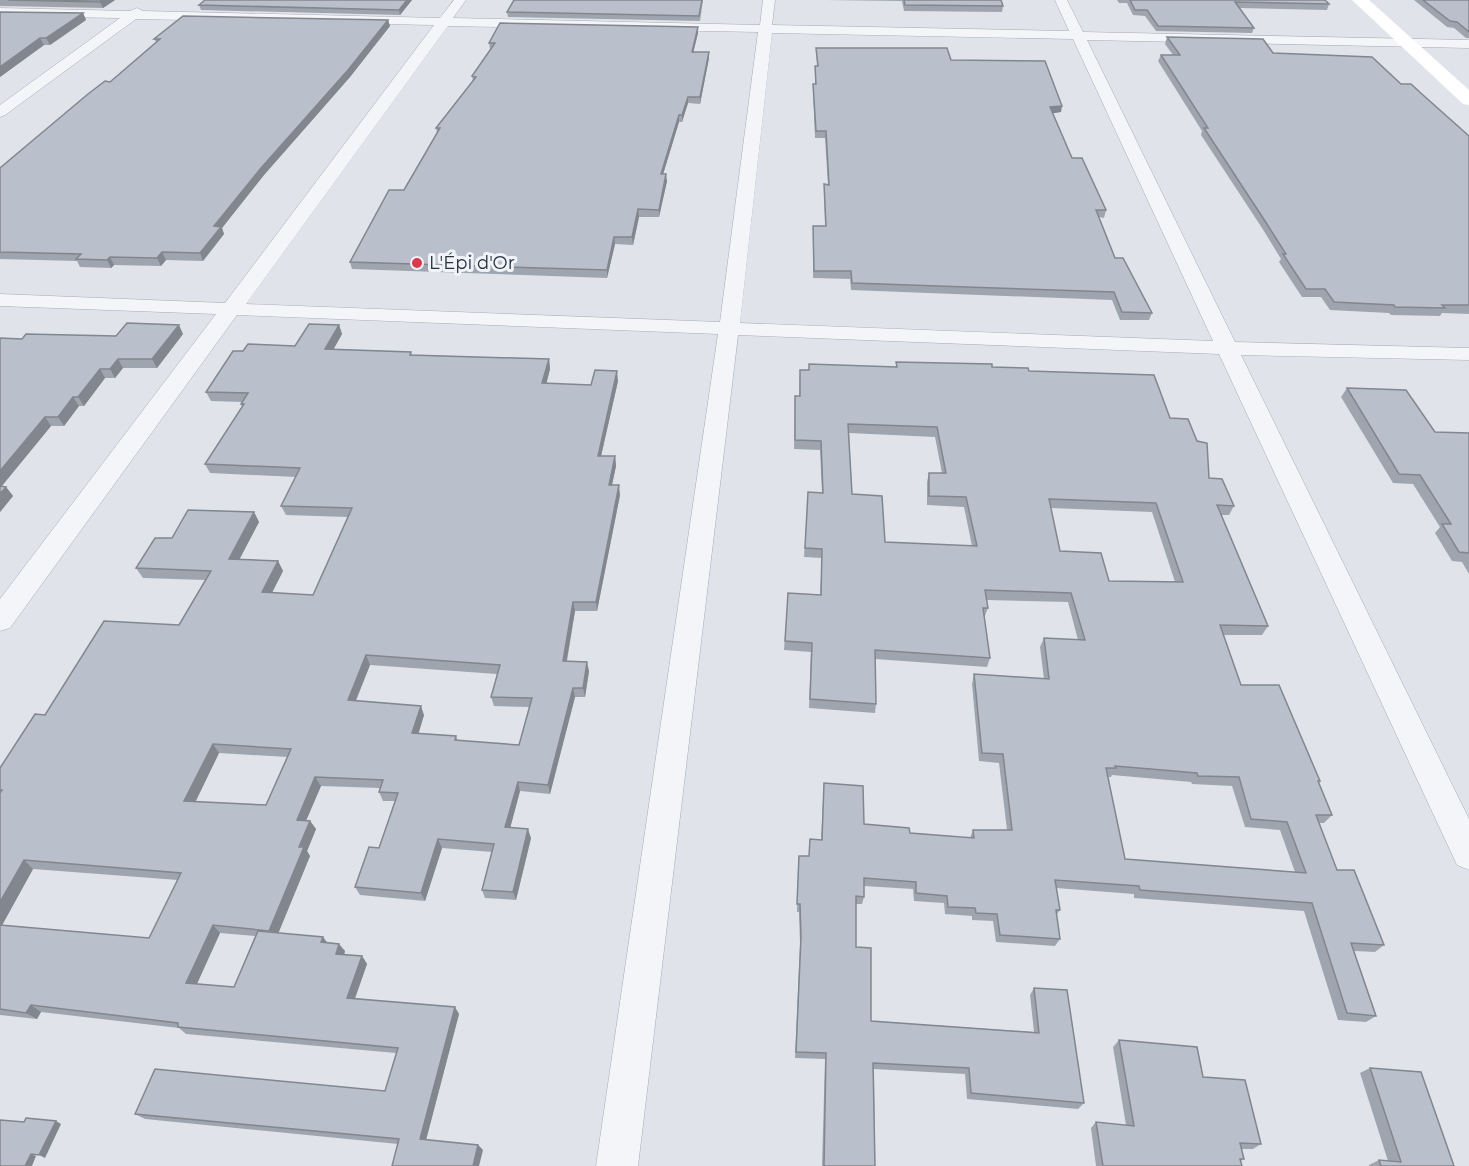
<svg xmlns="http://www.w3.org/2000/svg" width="1469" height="1166" viewBox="0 0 1469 1166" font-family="Montserrat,sans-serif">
<rect width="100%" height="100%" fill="#e0e4ea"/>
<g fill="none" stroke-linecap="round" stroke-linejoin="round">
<defs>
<path id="street" d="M454,0H466L453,18L760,25L763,0H775L772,25L1069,31L1055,0H1067L1083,32L1469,40V48L1087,40L1235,342L1469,348V360L1241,355L1469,819V870L1457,865L1219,354L738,335L638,1166H596L718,334L237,315L10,628L0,631V599L216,314L0,306V294L225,303L434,25L136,19L5,115L0,117V105L120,18L0,16V8L130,11L137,8L143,11L440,18ZM448,26L758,32L720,322L246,304ZM772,33L1073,39L1213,341L740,323Z"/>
</defs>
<!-- street casing -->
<use href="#street" stroke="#a5abb5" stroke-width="1"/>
<!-- street -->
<use href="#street" fill="#f3f5f8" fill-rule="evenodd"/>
<!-- secondary -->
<path fill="#fff" fill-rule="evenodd" d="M1352,0H1369L1469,90V105L1463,104Z"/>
</g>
<!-- wall -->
<path fill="#9fa5af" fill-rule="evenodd" d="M0,0H115L103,8L0,6Z
M205,0H412L400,15L201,10L199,5Z
M514,0H703L700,21L508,17L507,12Z
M826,0H1001L1003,6L1002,12L904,11L902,1Z
M1117,0H1325L1329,4L1327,10L1239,8L1254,28L1252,33L1156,31L1145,16L1133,15L1127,3H1119Z
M1414,0H1469V38H1466L1454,28L1447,27Z
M0,12L83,13L86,20L50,45H44L0,77Z
M388,20L390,26L350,77L264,175L222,228L224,234L203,261L166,260L161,266L114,265L111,268L80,267L77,261L0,259V168L110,82L156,42L154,39Z
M698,33L693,52H709V58L700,104L688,103L682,122H679L663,174L667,181L659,217H639L633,245L615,244L607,278L352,269L350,262L404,190L437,133L436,128L473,81L472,76L491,49H490L489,43Z
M1167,37L1273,53L1401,84L1469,136V314L1442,313L1440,316L1391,315L1389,313L1330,310L1321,297H1302L1279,262L1281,259L1262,228L1201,135L1202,131L1158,61L1161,55H1173L1165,44Z
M816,48L951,60L1061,112L1052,113L1072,158L1106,210L1104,218L1099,217L1115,258L1152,313L1149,320H1120L1112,300L851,290L850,279L813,278V226H825L824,184L828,185L825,138H815L813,90V84H815V66H817Z
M339,325L342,334L333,350L411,352L412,355L549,359L550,369L546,384L591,385L618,381L601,456H615L616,466L612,485L620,495L597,611H575L567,661L589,671L585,697H575L550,794L520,791L510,828L531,838L516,900L485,898L482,890L492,852L442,848L425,901L360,895L355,887L379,848L395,801H383L379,792L380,788L321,786L306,820L310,821L316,829L307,851L310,856L278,933L327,943L345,951L344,955L362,956L367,964L355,998L459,1014L426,1140L478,1145L483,1150L398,1144L145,1119L135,1114L385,1091L396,1053L186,1034L179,1028L41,1012L37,1019L0,1015V768L45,715L179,625L205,580L143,578L136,568L172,538L254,512L259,522L239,559L278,561L283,571L272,593L313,595L348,517L286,515L281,506L296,477L210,473L205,464L242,407L241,404L242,402L211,401L206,392L243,351L295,346ZM370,665L497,674L491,697L494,706L529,707L519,745L458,741L456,736L418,734L424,715L356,701ZM219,753L288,757L266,805L195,802ZM33,869L178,880L149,938L2,925ZM220,933L255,936L234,987L197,984Z
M183,334L157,368H123L115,378H105L84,406H79L64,426H51L2,486L6,487L13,496L0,512V338L22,339Z
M896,362L992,367L1029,371L1170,418L1209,478L1234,506L1229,515H1221L1268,626L1262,635H1223L1241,685L1320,781L1319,783L1332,815L1324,823H1319L1337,870L1384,945L1375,952L1354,951L1376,1016L1366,1022L1338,1020L1304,911L1134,898V894L1056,888L1060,910L1056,915L1060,939L1055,946L996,942L993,921L972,920V916L945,914L944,903L914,901L913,889L864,886V897L862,904H856V947L871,1021L1034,1032L1030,995L1034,988L1084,1103L1078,1109L967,1099L965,1074L874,1069L875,1166H822L825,1059L795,1058L800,944L799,912H797L798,864L799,856H809L810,839L821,840L824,783L864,824L910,833L970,838L973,830H1007L999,763L979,761L972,684L974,674L1044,679L1040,647L1044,638L1078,640L1068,602L987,600L988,608L984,618L990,658L987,667L875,659L876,704L875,713L809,708L811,652L784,650L788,593L820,595L822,558L804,557L808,492L822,493L820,450L794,449L795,396H799L800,370L896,367ZM849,433L935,437L942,473H929L927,482V505L964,507L972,546L885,542L852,494ZM1051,508L1152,512L1175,582L1109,581L1060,551ZM1112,775L1191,782L1192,784L1232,786L1245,827L1280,830L1295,872L1125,859L1108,777H1111Z
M1347,388L1435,432L1469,433V574L1462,562L1452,561L1435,533L1440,527L1413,484L1393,483L1341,397Z
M1119,1040L1203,1077L1261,1144L1253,1149H1241L1244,1159L1241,1161L1242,1166H1096L1091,1128L1096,1122L1126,1125L1113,1047Z
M1370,1068L1454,1166H1369V1165L1379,1160L1388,1161L1360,1073Z"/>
<!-- shaded-wall -->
<path fill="#82868e" d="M102,0H115L103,8L100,2Z
M407,0H412L400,15L399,10Z
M83,13L86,20L50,45L46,38Z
M388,20L390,26L350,77L264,175L222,228L224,234L203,261L200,253L214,226L261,168Z
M698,27V33L692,58V52Z
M40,38L44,45L0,77V67Z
M709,52V58L700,104V97Z
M688,97V103L682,122V115Z
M1062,106L1061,112L1048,114L1050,107Z
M679,115V122L661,181V174Z
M666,174L667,181L659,217V210Z
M638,209L639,217L633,245L632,237Z
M614,237L615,244L607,278V270Z
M162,252L166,260L161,266L157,258Z
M110,257L114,265L111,268L107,260Z
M179,325L183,334L157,368L152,359Z
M339,325L342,334L328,359L325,349Z
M118,359L123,368L115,378L110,369Z
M549,359L550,369L544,393L542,383Z
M100,369L105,378L84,406L78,397Z
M617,371L618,381L599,465L598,456Z
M73,397L79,406L64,426L58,417Z
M45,417L51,426L0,488V471Z
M615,456L616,466L610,494L609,485Z
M619,485L620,495L597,611L596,602Z
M6,487L13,496L0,512V494Z
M254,512L259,522L235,568L229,559Z
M278,561L283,571L267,602L262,592Z
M573,602L575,611L565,670L563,661Z
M366,655L370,665L352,709L348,700Z
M587,662L589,671L585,697L583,688Z
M573,688L575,697L550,794L548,785Z
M421,706L424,715L416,742L412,733Z
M213,744L219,753L192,809L184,801Z
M315,777L321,786L303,828L297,820Z
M518,782L520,791L508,836L505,827Z
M310,821L316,829L307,851L310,856L276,939L269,931L299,847Z
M528,829L531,838L516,900L513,892Z
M438,839L442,848L425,901L421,893Z
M24,860L33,869L0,929V902Z
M213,925L220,933L194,990L186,983Z
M323,937L329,945L321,942Z
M339,944L345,951L342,961L336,954Z
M362,956L367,964L353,1004L347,998Z
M31,1005L41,1012L37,1019L26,1013Z
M455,1007L459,1014L425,1144L420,1139Z
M56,1121L61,1124L45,1158L39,1155Z
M478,1145L483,1150L479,1166H473Z
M31,1154L36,1156L32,1166H25Z"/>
<!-- building -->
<path fill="#b9c0cb" stroke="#82868e" stroke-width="1.5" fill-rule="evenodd" d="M8,0H102L100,2Z
M205,0H407L399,10L199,5Z
M514,0H702L699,16L507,12Z
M904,0H1001L1003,6L905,5Z
M1130,0H1325L1329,4L1235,2L1254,28L1158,26L1147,10H1135Z
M1423,0H1469V32L1457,22L1450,21Z
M0,12L83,13L46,38H40L0,67Z
M183,16L388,20L348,70L261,168L214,226L221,227L200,253L162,252L157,258L110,257L107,260L76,259L81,254L0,252V168L88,94L105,81L110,82L160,39H154Z
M500,23L698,27L692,52H709L700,97H688L682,115H679L661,174H666L659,210L638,209L632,237H614L607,270L350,262L389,190H404L440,128H436L476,77L472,76L495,43H489Z
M1167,37L1263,39L1273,53L1372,57L1401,84H1411L1423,95L1469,136V305H1442L1445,308L1395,307L1394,305L1334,302L1325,289H1306L1283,254H1286L1265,221L1204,128H1208L1161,55H1180Z
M816,48H947L951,60L1045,61L1062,106L1050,107L1072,158H1082L1106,210H1096L1115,258H1123L1152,313L1122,312L1114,292L852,283L851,271H814L813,226H826L824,184L829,185L826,131H816L813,84H816L815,66H818Z
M127,323L179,325L152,359H118L110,369H100L78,397H73L58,417H45L0,471V338L22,339L26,334L116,336Z
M309,324L339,325L325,349L411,352L410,355L549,359L542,383L591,385L595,370L617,371L598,456H615L609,485H619L596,602H573L563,661L587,662L583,688H573L548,785L518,782L505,827L528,829L513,892L482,890L494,844L438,839L421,893L355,887L369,847L379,848L398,793L379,792L383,780L315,777L297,820L310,821L299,847H304L269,931L213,925L186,983L234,987L258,931L323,937L321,942L339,944L336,954L362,956L347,998L455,1007L420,1139L478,1145L473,1166H392L399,1139L135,1114L155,1069L385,1091L398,1048L178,1027V1023L31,1005L26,1013L0,1009V925L149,938L181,873L24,860L0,902V793L2,790H0V768L35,714L45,715L104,621L179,625L211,571L136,568L155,538H172L188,510L254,512L229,559L278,561L262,592L313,595L352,508L281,506L300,468L205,464L244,404H241L248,393L206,392L233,351H243L248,344L295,346ZM366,655L500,665L491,697L532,698L519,745L455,740L456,736L412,733L421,706L348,700ZM213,744L291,749L266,805L184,801Z
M896,362L992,364V367L1028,368L1029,371L1154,375L1170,418L1188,419L1197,441L1207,443L1209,478L1222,479L1234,506L1217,505L1268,626L1220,625L1241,685H1279L1320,781H1318L1332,815H1316L1337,870H1354L1384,945L1351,943L1376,1016L1347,1013L1312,903L1140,890L1139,886L1055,880L1060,910H1056L1060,939L1000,935L997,914L976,913L975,908L948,907L947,896L916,893V882L864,878V897L856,896V947L871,948V1021L1039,1033L1034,988L1067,990L1084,1103L971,1093L969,1068L873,1063L875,1166H824L826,1053L796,1052L801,937L800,904H797L799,856H809L810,839L822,840L824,783L863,786L864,824L909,828L910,833L974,838L973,830H1012L1003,754L982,753L974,674L1049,679L1044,638L1085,640L1071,593L985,590L988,608H983L990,658L875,650L876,704L810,699L812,643L785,641L788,593L821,595L822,549L805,548L808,492L823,493L821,441L795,440V396H800V370H809V364L897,367ZM848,424L937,427L946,473H929V496L966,497L977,546L885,542L882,496L852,494ZM1049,499L1156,503L1183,582L1109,581L1101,553L1060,551ZM1115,766L1197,773L1198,776L1239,777L1251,819L1287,822L1306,873L1125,859L1106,768H1116Z
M1347,388L1406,390L1435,432L1469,433V553L1459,552L1442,524H1451L1420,475L1399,474Z
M0,486L6,487L0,494Z
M1119,1040L1197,1047L1203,1077L1245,1080L1261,1144L1240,1143L1244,1159H1240L1242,1166H1103L1096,1122L1134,1126Z
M1370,1068L1421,1072L1454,1166H1381L1379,1160L1401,1162Z
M26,1118L56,1121L39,1155L31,1154L25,1166H0V1120L24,1122Z"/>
<!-- markers -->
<circle fill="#dc394f" stroke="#f0f3f8" stroke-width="2" cx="417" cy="263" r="6"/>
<g text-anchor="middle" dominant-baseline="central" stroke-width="6" stroke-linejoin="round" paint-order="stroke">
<!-- far-poi labels -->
<g font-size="18" fill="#273143" stroke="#f0f3f8" text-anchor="start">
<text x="429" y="263">L'Épi d'Or</text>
</g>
</g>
</svg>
